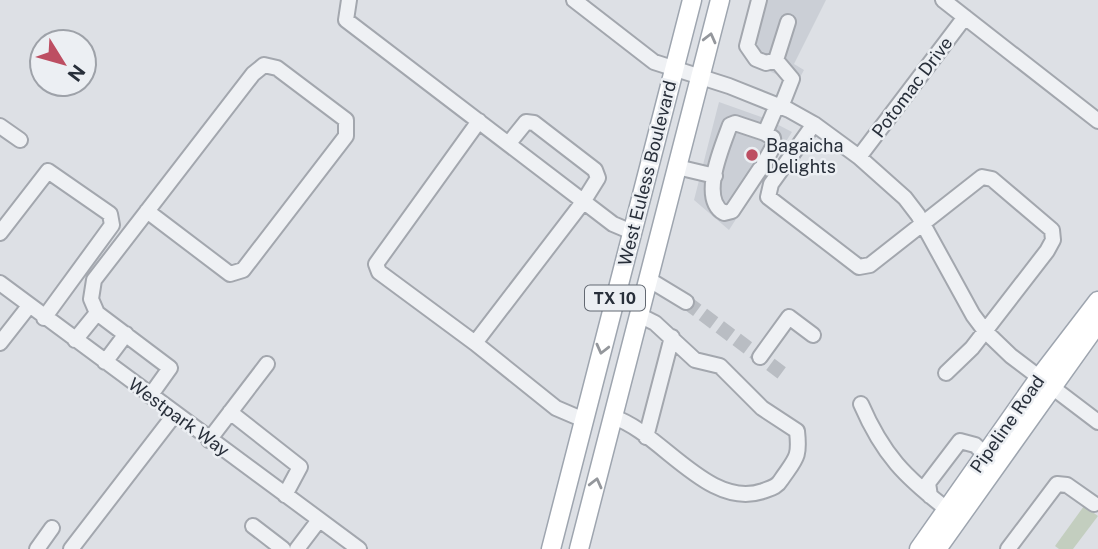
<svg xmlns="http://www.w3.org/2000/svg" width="1098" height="549" viewBox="0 0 1098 549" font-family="'Public Sans',sans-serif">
<rect width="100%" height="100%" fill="#dde0e5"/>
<!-- built -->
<path fill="#cbcfd6" d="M753,0H826L794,64L804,70L797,83L771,72L747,56Z
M719,102L767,119L792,132L729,230L694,200Z"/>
<!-- green -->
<path fill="#c3cebf" d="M1084,506L1098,516L1073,549H1059L1055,546Z"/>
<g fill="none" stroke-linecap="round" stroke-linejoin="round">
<!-- minor-tunnel -->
<path stroke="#b9bdc3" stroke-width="14" stroke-dasharray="14 7" stroke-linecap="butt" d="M686,302L786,376"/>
<defs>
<path id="minor" d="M349,0L346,20L613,224L632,232
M574,0L654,62L729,86L789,110L814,124L859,157L905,198L918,215L973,315L985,331L1011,356L1098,422
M759,0L747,46L756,59L766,63L776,60
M943,0L1098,121
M781,107L792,79L776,60L788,22
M814,124L771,184L768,197L859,267L870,265L982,177L992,179L1052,230L1053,240L1047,251L972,348L946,373
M0,126L20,140
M509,143L526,122L534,123L595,170L598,178L583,202L475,343L556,408L584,420
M859,157L965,17
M764,163L774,145L773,138L765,133L777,105
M677,167L715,176
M760,169L732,211L724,213C699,199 722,147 730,125L735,123L765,133
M0,233L48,171L110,214L112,225L44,318
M648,279L686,302
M0,283L359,549
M97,313L91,299L94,280L253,74L264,65L277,68L346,120V136L243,270L230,274L147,211
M75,340L97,313L170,368L150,396
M0,343L29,306
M475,343L379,272L376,264L479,121
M760,357L789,317L813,335
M105,362L126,334
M861,404C883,455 905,477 948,510
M230,412L300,467L285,495
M613,417C661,432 708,510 763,491C771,488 777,487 781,480C796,458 800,458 797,431L762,408L720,366L695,360L655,323L639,315
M646,437L672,337
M209,440L267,364
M930,496L928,483L960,441L975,445L986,455
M253,526L283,549
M37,549L52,528
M71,549L175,414
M297,549L319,520
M1008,549L1057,484L1067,485L1094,504"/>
<path id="major" d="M551,549L692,0
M579,549L720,0
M919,549L1039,378L1098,301
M937,549L1098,323"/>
</defs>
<!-- minor casing -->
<use href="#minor" stroke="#a3a7ae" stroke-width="18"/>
<!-- major casing -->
<use href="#major" stroke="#9ea5af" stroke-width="21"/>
<!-- minor -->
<use href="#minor" stroke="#eff1f4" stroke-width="14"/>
<!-- major -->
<use href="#major" stroke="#fff" stroke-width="18"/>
</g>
<!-- one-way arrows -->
<defs><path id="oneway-chevron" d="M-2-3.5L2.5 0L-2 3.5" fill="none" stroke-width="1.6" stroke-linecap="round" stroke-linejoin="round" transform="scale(1.75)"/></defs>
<g stroke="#94979c">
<use href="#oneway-chevron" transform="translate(710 38) rotate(-76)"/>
<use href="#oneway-chevron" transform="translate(602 349) rotate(104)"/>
<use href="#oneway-chevron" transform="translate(596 483) rotate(-76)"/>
</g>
<!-- markers -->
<circle fill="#bd4e62" stroke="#eceff3" stroke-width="2.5" cx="752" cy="155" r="7"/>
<g text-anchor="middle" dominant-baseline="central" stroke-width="5" stroke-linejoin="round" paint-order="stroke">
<!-- shield labels -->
<rect fill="#eceff3" stroke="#636972" stroke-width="2" x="585" y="285.5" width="60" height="25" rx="5"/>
<g font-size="16" font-weight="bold" fill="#282f3a">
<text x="615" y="298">TX 10</text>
</g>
<!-- street labels -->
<g font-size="18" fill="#282f3a" stroke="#eceff3">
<text transform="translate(912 87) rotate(-53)">Potomac Drive</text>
<text transform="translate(647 173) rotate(-76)">West Euless Boulevard</text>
<text transform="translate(179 417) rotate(36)">Westpark Way</text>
<text transform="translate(1007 424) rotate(-55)">Pipeline Road</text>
</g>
<!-- poi labels -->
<g font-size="18" fill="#282f3a" stroke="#eceff3" text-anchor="start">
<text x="766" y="145">Bagaicha<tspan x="766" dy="21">Delights</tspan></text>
</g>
</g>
<!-- north arrow -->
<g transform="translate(63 63) rotate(127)"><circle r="33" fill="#eceff3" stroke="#9ea2a9" stroke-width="2"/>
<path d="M0-5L12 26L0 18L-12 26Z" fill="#bd4e62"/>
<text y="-10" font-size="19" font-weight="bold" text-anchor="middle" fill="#282f3a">N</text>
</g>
</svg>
